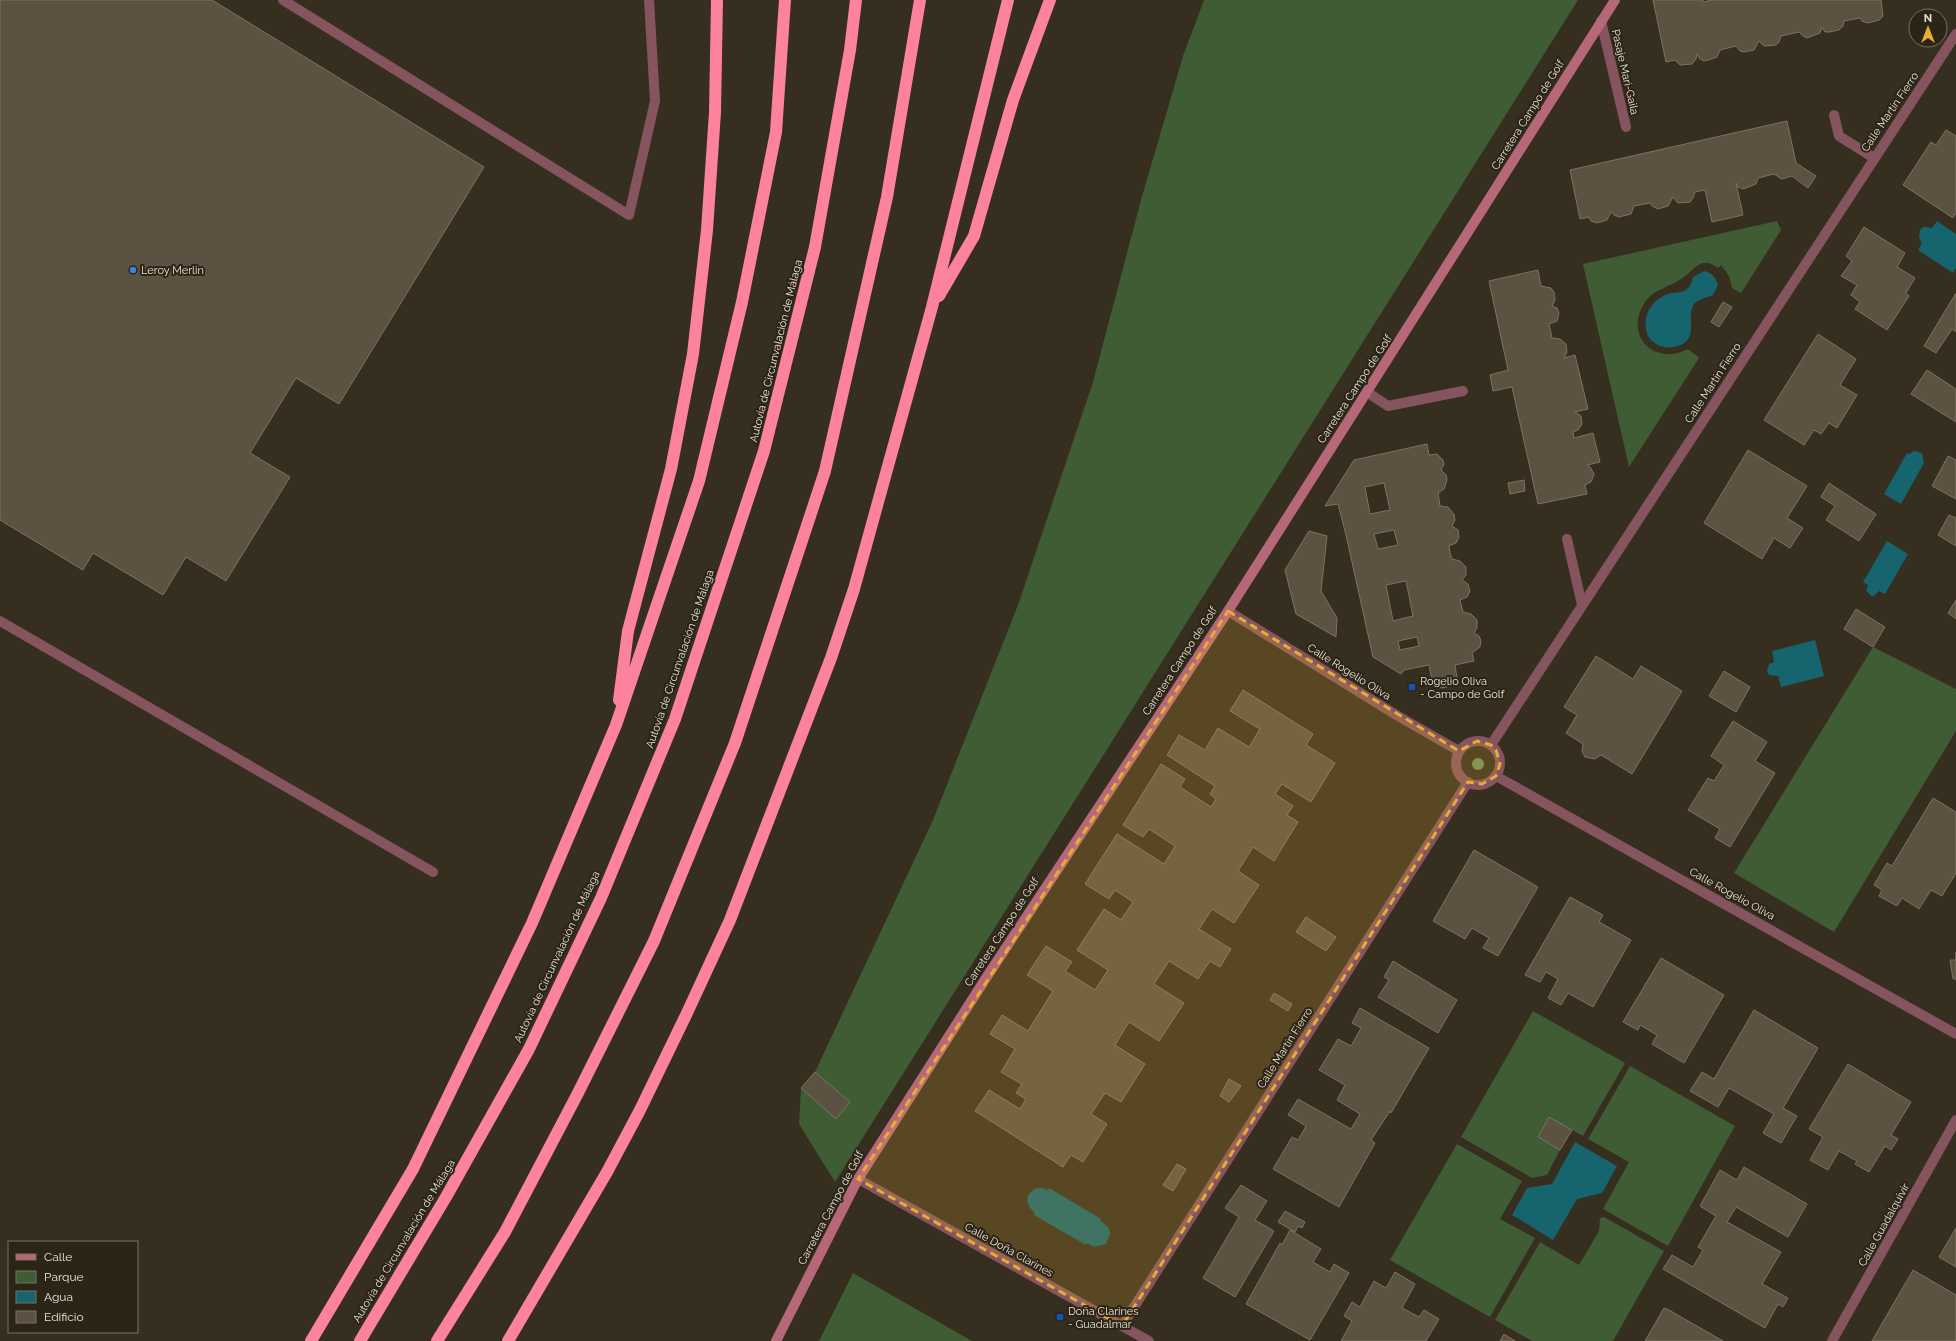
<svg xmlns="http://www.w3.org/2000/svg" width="1956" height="1341" viewBox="0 0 1956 1341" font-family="Raleway,sans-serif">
<rect width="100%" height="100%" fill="#362e1e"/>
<!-- green -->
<path fill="#3f5c35" d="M1204,0H1578L835,1182L799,1124L801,1088L836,1118L850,1102L815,1072L933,820L1018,605L1093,382L1141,200L1183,56Z
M1777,221L1781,230L1741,293L1732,288L1729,276L1721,265L1718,268C1702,256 1697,267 1685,276C1672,287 1655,288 1645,302C1623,335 1654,367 1688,349L1699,358L1629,467L1583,264Z
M1873,647L1956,689V731L1834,932L1734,873Z
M1533,1011L1625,1063L1583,1136L1549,1118L1538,1137L1560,1150L1547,1175L1532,1178L1461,1137Z
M1630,1066L1735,1126L1668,1246L1603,1209L1629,1162L1588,1139Z
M1457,1144L1522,1181L1500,1219L1535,1238L1490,1317L1390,1260Z
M1604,1217L1664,1251L1613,1341H1532L1495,1320L1540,1242L1579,1265L1599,1231L1600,1218Z
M853,1273L972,1341H819Z"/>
<!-- water -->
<path fill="#16646d" d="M1937,221L1956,234V268L1953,273L1918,250L1922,243L1919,238L1920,230L1923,227L1932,228Z
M1704,271C1712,273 1715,276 1718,285L1713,295C1707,298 1698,299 1694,304C1685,316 1702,342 1674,347C1668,348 1661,347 1656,344C1650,340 1647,336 1646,329C1643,312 1655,297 1671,293C1677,292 1681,293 1686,290C1690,287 1692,282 1693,277Z
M1914,451L1922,453L1924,463L1901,504L1884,494L1907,453L1909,454Z
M1887,541L1908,554L1885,594L1879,591L1874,596H1871L1866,590L1868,585L1863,582Z
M1815,640L1824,676L1781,687L1778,676L1769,675L1767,671L1769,664L1774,662L1772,651Z
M1575,1142L1617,1166L1602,1193L1577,1199L1553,1240L1512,1215L1527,1188L1552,1184Z
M1037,1188H1043L1048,1190L1049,1188L1101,1219L1100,1220L1109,1228L1110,1234L1106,1244L1094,1247L1087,1243L1086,1245L1034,1215L1035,1213C1025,1205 1024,1194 1037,1188Z"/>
<!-- building -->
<path fill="#5b5242" stroke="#7c7362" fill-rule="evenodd" d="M0,0H212L484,167L339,404L296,378L250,453L290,477L226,581L186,557L163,595L93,553L83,570L0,520Z
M1653,0H1703V2L1712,0H1881L1883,16L1879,20L1868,23L1862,21L1860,18L1844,21L1843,26L1839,30L1829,32H1825L1822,27L1820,33L1807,38L1803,36L1799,32L1781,36L1779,42L1776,45L1764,46L1759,41L1754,50L1744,52L1740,51L1736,46L1720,50L1717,57L1705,61L1700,59L1697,54L1696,59L1692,64L1680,65L1675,60L1666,62Z
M1787,121L1796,163L1816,176L1808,188L1792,176L1782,179L1774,174L1758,178L1756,184L1743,189L1738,187L1736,183L1743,215L1712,222L1705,190L1695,192L1693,198L1690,202L1678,203L1673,197L1668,206L1658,209L1652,206L1650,203L1634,206L1631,214L1619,217L1614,215L1611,212L1607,220L1597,223L1591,221L1589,217L1580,219L1570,170Z
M1946,130L1956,136V213L1953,218L1903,185L1931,142L1936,145Z
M1864,227L1905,253L1897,267L1915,278L1906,293L1909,296L1887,330L1855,309L1860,302L1851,295L1857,285L1841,276L1852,261L1846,256Z
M1538,270L1541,286L1551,288L1554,292L1555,300L1552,306L1557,308L1559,313L1557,321L1549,324L1552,338L1560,339L1566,344L1567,352L1564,358L1575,355L1588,409L1575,412L1581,416L1582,424L1578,430L1573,432L1574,438L1593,433L1600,462L1587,465L1590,467L1594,474L1591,482L1585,485L1587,494L1538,504L1512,387L1493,391L1490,375L1508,370L1489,281Z
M1956,293V332L1952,329L1936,353L1924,346Z
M1723,302L1732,307L1719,327L1711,322Z
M1818,334L1856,359L1840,385L1857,395L1837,428L1829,423L1821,434L1814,430L1804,445L1764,420Z
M1927,370L1956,389V422L1911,394Z
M1427,444L1429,455L1437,454L1443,460L1444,464L1441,470L1446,475L1447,480L1444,489L1438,493L1439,499L1440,506L1448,507L1454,514L1455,520L1452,526L1458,530L1459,537L1456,543L1449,546L1450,553L1452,559L1460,561L1466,567V575L1462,580L1468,584L1470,591L1467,597L1460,600L1463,612L1471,614L1477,620V628L1474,633L1479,636L1481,641L1480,647L1472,653L1474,661L1455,665L1458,684L1442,688L1433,684L1429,665L1404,670L1401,674L1373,657L1346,535L1338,504L1325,506L1354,460ZM1384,483L1390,510L1370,514L1365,487ZM1394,530L1398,545L1378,549L1374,534ZM1406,581L1413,616L1393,621L1386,585ZM1417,637L1419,646L1400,650L1398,641Z
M1748,450L1807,486L1787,518L1803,528L1790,548L1774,538L1762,559L1704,523Z
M1948,456L1956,460V499L1932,486Z
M1524,480L1525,491L1510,494L1508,483Z
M1829,483L1876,514L1859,541L1826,520L1835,506L1821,497Z
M1949,515L1956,518V546L1938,535Z
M1309,531L1327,536L1321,591L1337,618L1336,637L1296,614L1285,570Z
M1956,600V619L1948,613Z
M1856,609L1885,627L1873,647L1844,629Z
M1596,656L1633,679L1641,666L1682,691L1632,774L1601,755L1595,759L1585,757L1582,751L1583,744L1566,733L1577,715L1564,707Z
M1724,671L1750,687L1736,712L1709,696Z
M1243,690L1313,734L1306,745L1335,763L1311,802L1282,784L1275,794L1293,806L1287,815L1298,822L1274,861L1253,847L1238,871L1259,885L1234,923L1212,909L1199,929L1231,949L1220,967L1210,961L1198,979L1169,961L1154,984L1184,1003L1159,1041L1129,1022L1115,1045L1145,1064L1121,1102L1105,1093L1091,1114L1107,1124L1083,1162L1071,1155L1063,1167L975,1111L989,1090L1020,1109L1026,1099L1016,1093L1022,1084L1001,1072L1015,1049L990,1034L1002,1015L1028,1031L1053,991L1027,975L1046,946L1072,962L1065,971L1095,990L1108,970L1077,950L1104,909L1121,920L1133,902L1115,890L1109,899L1085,884L1117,834L1164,864L1175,846L1149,829L1143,837L1123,825L1161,764L1185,779L1180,787L1211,807L1216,799L1210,794L1215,786L1167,755L1179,735L1205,750L1218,728L1249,747L1260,729L1230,711Z
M1733,721L1767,742L1755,761L1775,773L1730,847L1715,838L1720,829L1688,810L1708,778L1714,781L1724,765L1711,756Z
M1933,798L1956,812V873L1942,896L1931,890L1919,909L1902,898L1897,906L1879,896L1882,890L1874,885L1887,863L1892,866Z
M1474,850L1538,887L1498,956L1483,948L1489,938L1472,928L1465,939L1433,921Z
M1570,897L1603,915L1599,922L1631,940L1593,1007L1568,993L1561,1005L1548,998L1558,979L1546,972L1540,982L1525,975Z
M1306,917L1336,937L1326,951L1296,932Z
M1956,952V979H1953L1950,960H1956Z
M1661,958L1724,995L1684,1063L1652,1044L1657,1035L1640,1025L1638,1030L1623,1022Z
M1393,961L1457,1000L1438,1033L1378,997L1389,980L1384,977Z
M1274,993L1292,1004L1288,1011L1270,1000Z
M1360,1008L1429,1048L1391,1113L1390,1111L1371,1140L1375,1143L1339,1207L1273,1169L1292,1137L1298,1140L1306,1126L1288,1115L1298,1099L1351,1129L1360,1114L1337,1100L1345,1085L1319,1070L1338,1039L1351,1046L1361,1028L1352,1023Z
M1754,1010L1818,1048L1783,1108L1797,1116L1781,1143L1763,1133L1774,1114L1729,1088L1718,1107L1690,1091L1702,1072L1714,1079Z
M1848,1064L1911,1102L1891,1135L1898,1139L1891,1150L1885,1146L1869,1172L1855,1164L1857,1161L1839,1151L1828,1170L1810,1160L1823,1137L1809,1129Z
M815,1072L850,1102L836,1119L801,1088Z
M1229,1079L1241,1086L1229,1102L1220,1096Z
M1549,1117L1572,1130L1560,1150L1538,1137Z
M1177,1164L1186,1169L1173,1191L1163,1185Z
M1744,1167L1807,1204L1788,1237L1736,1207L1727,1222L1781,1252L1762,1284L1788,1298L1783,1307L1778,1304L1765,1328L1663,1269L1672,1255L1693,1267L1703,1250L1698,1247L1716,1216L1700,1206L1720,1170L1737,1180Z
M1241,1185L1267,1201L1255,1220L1274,1231L1235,1297L1203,1278L1239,1217L1225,1208Z
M1285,1211L1305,1222L1302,1228L1298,1226L1295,1232L1278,1222Z
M1956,1228V1267L1939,1257Z
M1290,1230L1321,1249L1313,1262L1330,1272L1334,1264L1349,1273L1310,1340L1246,1304L1280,1243L1282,1245Z
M1913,1270L1956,1295V1341H1872Z
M1395,1272L1415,1284L1402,1308L1419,1317L1424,1310L1439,1319L1426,1341H1341L1352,1321L1344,1316L1352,1302L1360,1307L1374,1281L1386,1288Z
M1664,1308L1669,1310L1723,1341H1645Z
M1504,1334L1515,1341H1500Z"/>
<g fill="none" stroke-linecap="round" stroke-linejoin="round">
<!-- lane -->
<path stroke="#86545e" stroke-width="10" d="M283,0L629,215L655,101L649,0
M1601,21L1626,127
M1834,115L1839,136L1874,158
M1367,392L1388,406L1463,391
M1567,539L1582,605
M0,621L433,872"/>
<!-- street -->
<path stroke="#86545e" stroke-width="10" d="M1228,611L1398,716L1459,751
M1456 763a22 22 0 1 1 44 0a22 22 0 1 1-44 0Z
M1491,745L1956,34
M1496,776L1956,1034
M858,1179L1149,1341
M1122,1326L1468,782
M1832,1341L1956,1120"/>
<!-- secondary -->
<path stroke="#b66778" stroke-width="10" d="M776,1341L858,1179L984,981L1228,611L1615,0"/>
<!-- highway -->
<path stroke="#fc829d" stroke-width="12" d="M939,296L974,236L1013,100L1050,0
M619,700L628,631L671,469L693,354L707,230L715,112L717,0
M311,1341L413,1169L532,923L616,725L699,481L742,302L776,132L785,0
M360,1341L446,1197L529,1049L601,898L675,719L764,451L815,247L850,50L856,0
M437,1341L505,1232L578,1093L654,941L735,743L825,471L887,197L920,0
M508,1341L607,1172L640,1110L687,1013L730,920L831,658L854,589L932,307L1008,0"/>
</g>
<!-- trees -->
<circle fill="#708c5a" cx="1478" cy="764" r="6"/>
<!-- marked area -->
<path fill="#e5ad35" fill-opacity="0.2" stroke="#e5ad35" stroke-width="3" stroke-dasharray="8 5" stroke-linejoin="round" d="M1228,611L1459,751L1477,741L1491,745L1496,750L1500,764L1496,776L1482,784L1468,782L1122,1326L858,1179Z"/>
<!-- markers -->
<circle fill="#3f7fe0" stroke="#2c2415" stroke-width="1.5" cx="133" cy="270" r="4"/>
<g fill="#1a4fb4" stroke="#2c2415" stroke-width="1.5">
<rect x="1408" y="683" width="8" height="8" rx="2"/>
<rect x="1056" y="1313" width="8" height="8" rx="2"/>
</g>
<g text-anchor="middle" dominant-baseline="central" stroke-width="4" stroke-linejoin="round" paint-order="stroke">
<!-- street labels -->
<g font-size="11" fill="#e9e4da" stroke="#2c2415">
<text transform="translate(1625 72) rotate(77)">Pasaje Mari-Gaila</text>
<text transform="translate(1890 112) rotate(-56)">Calle Martín Fierro</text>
<text transform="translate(1528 115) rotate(-58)">Carretera Campo de Golf</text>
<text transform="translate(776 351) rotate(-76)">Autovía de Circunvalación de Málaga</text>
<text transform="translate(1713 383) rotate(-57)">Calle Martín Fierro</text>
<text transform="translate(1355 389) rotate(-57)">Carretera Campo de Golf</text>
<text transform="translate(680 659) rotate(-71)">Autovía de Circunvalación de Málaga</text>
<text transform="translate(1180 661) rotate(-57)">Carretera Campo de Golf</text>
<text transform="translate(1349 672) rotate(32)">Calle Rogelio Oliva</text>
<text transform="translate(1732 894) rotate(29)">Calle Rogelio Oliva</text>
<text transform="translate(1002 932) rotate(-57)">Carretera Campo de Golf</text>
<text transform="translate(557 957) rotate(-65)">Autovía de Circunvalación de Málaga</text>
<text transform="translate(1285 1048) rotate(-58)">Calle Martín Fierro</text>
<text transform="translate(831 1208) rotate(-62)">Carretera Campo de Golf</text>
<text transform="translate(1884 1225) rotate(-61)">Calle Guadalquivir</text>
<text transform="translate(404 1241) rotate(-59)">Autovía de Circunvalación de Málaga</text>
<text transform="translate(1009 1250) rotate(29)">Calle Doña Clarines</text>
</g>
<!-- poi labels -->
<g font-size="11" fill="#e9e4da" stroke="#2c2415" text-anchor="start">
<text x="141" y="270">Leroy Merlin</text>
<text x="1420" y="681">Rogelio Oliva<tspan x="1420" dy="13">- Campo de Golf</tspan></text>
<text x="1068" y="1311">Doña Clarines<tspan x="1068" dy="13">- Guadalmar</tspan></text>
</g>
</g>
<!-- legend -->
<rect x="8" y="1241" width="130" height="92" fill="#2c2415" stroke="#787164"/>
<rect x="16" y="1254" width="20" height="6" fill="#b66778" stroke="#787164"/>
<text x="44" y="1261" font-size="12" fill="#e9e4da">Calle</text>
<rect x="16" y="1271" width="20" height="12" fill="#3f5c35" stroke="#787164"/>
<text x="44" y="1281" font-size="12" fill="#e9e4da">Parque</text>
<rect x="16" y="1291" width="20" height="12" fill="#16646d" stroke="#787164"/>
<text x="44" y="1301" font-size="12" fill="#e9e4da">Agua</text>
<rect x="16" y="1311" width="20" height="12" fill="#5b5242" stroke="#787164"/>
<text x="44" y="1321" font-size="12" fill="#e9e4da">Edificio</text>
<!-- north arrow -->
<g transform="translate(1928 28)"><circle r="19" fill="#2c2415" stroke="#787164"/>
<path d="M0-3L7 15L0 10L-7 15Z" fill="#e5ad35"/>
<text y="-6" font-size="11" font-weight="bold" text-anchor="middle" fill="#e9e4da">N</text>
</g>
</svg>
